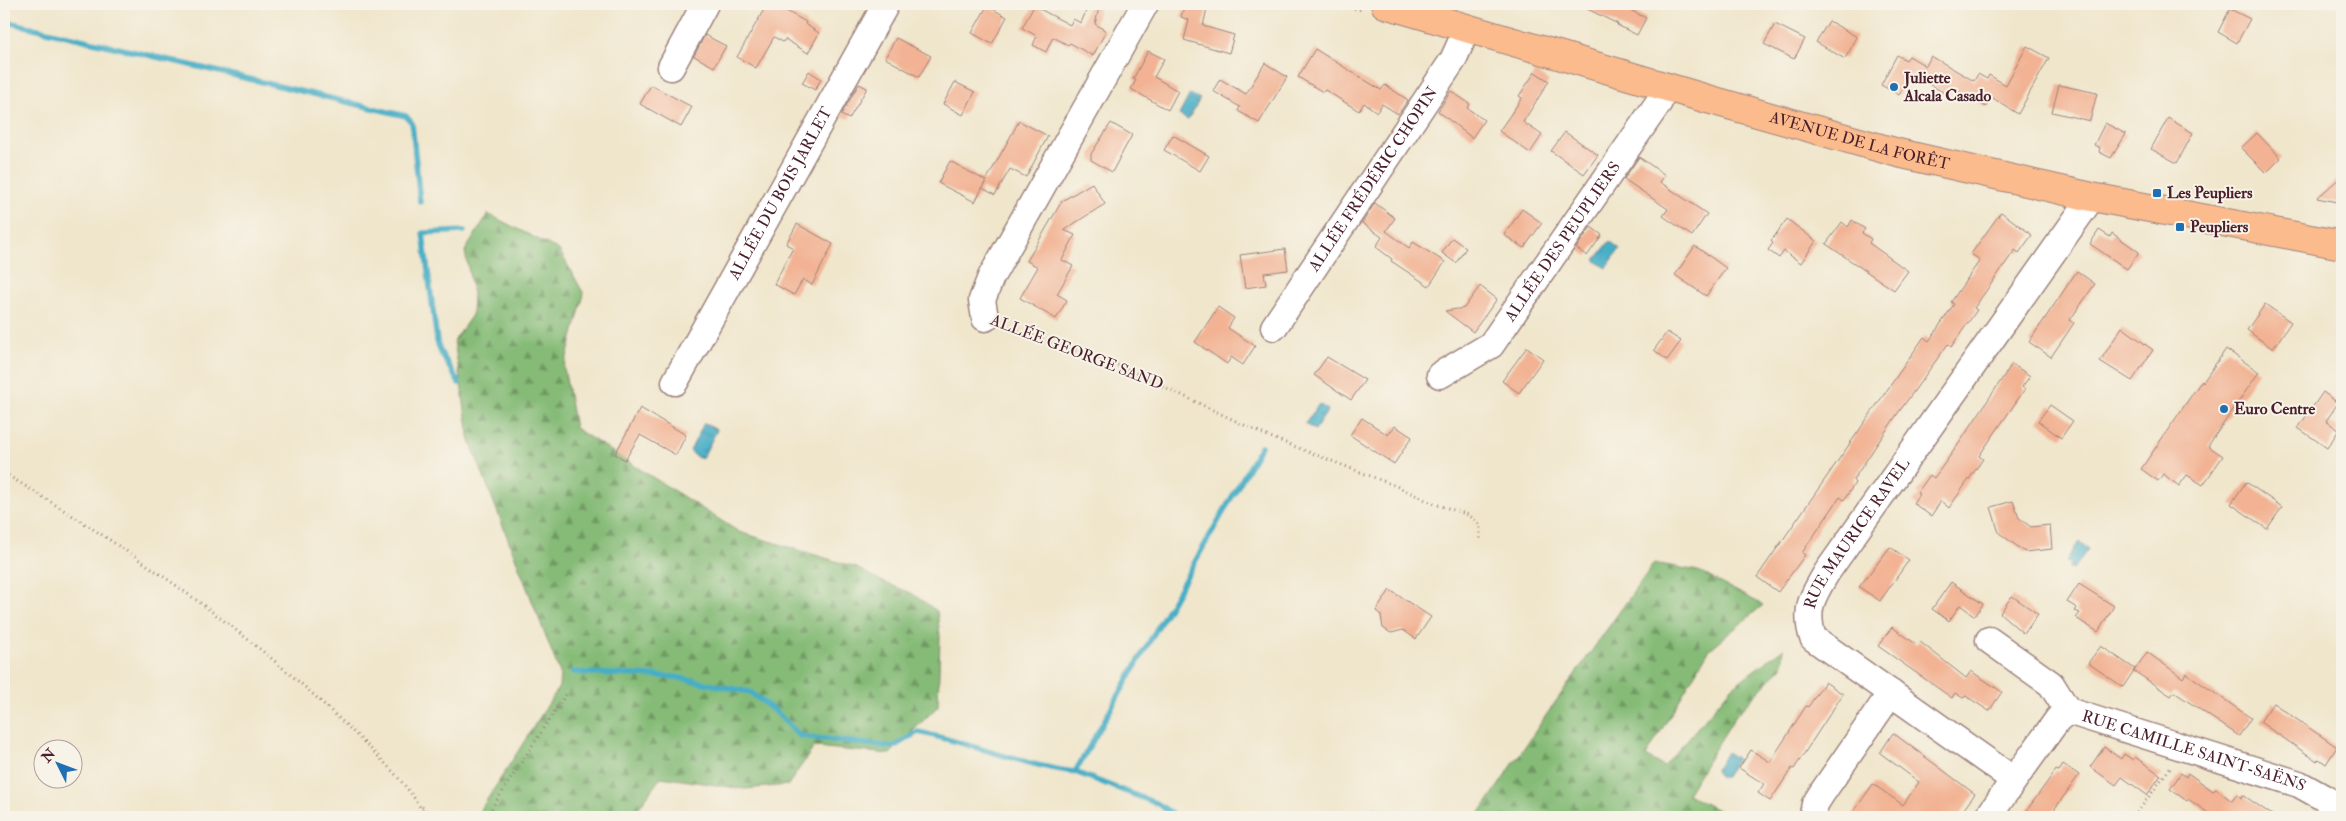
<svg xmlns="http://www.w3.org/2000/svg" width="2346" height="821" viewBox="0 0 2346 821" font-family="'IM FELL Double Pica',serif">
<defs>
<pattern id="forest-firs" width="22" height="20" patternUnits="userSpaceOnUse" patternTransform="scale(1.25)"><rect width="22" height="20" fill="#85bb77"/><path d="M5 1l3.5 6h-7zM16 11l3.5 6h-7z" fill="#6f9762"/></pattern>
<pattern id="water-ripples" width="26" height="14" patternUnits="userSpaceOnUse" patternTransform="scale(1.25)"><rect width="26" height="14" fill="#46aec6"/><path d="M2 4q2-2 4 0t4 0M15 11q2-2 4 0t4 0" fill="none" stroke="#3c8da1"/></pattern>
</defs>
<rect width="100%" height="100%" fill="#f7f3e8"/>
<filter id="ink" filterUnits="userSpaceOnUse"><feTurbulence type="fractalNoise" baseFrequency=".02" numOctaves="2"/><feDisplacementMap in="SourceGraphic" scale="10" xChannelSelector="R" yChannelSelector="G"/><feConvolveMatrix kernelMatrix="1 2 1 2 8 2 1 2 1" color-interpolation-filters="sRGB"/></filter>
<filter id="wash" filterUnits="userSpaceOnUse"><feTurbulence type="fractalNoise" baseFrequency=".0096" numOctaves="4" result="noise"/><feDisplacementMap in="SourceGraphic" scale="20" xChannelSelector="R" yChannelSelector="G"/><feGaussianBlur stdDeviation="1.12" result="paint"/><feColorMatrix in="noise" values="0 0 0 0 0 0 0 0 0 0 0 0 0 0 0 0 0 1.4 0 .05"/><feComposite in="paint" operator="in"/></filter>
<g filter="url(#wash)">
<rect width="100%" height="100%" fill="#f0e6cc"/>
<!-- forest -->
<path fill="url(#forest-firs)" stroke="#686d51" d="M488,214L559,250L584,294L564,368L575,428L739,532L855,567L883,582L911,593L937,611L940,636L938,706L890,754L814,747L788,785L744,789L661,777L632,817H476L559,687L560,673L470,441L454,341L472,315L473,294L465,251Z
M1654,563L1698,571L1763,605L1709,650L1646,756L1664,767L1732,687L1784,648L1782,667L1736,715L1687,794L1731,817H1477L1547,714Z
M1374,808L1423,817H1353Z"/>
<!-- water -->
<path fill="url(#water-ripples)" stroke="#486678" d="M1190,94L1200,99L1188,120L1179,115Z
M1610,241L1620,249L1606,268L1595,260Z
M1319,404L1328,410L1315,430L1305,424Z
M704,423L717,430L703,457L698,458L690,451Z
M2079,542L2088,549L2073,570L2068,567L2071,564L2066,561Z
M1727,752L1737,759L1726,777H1720L1715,771Z"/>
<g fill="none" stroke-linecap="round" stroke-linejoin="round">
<!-- stream -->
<path stroke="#46aec6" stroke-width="5.5" d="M4,21L406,116L412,123L420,202
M459,383L441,353L437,341L423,233L464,231
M573,672L675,677L750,692L775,711L800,736L893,747L918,732C971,743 1021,765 1075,772
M1177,817L1158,804L1075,772L1261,446"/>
</g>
<g id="blocks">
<!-- building -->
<path fill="#f2b293" d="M767,4H774L806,22L805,24L819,33L808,53L785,39L783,42L774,37L756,68L737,57Z
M1089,4H1100L1095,24L1106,31L1093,56L1070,43L1068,45L1053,37L1046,52L1033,45L1037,36L1022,28L1034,6L1070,25L1073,19L1081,23Z
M1185,4H1208L1203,26L1234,35L1229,53L1184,40L1189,20L1181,17Z
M1577,4H1618L1646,18L1637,35L1617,25L1618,24Z
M987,6L1007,17L992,44L972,33Z
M2230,9L2250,19L2237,43L2218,32Z
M1829,21L1857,37L1845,59L1816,42Z
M1775,24L1805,39L1794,59L1764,44Z
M705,35L726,46L714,67L694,56Z
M896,38L931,56L919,77L885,58Z
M2027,46L2049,58L2018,114L1991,97L1986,107L1952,87L1948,95L1911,74L1899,95L1881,85L1897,55L1906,60L1909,56L1926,66L1931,56L1974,81L1978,74L1987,79L1989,75L2006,85Z
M1315,49L1381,90L1385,85L1408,100L1398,114L1382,104L1377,112L1364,103L1359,111L1325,90L1323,92L1298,77Z
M1148,51L1164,59L1154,77L1178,91L1168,110L1131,89L1136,80L1133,79Z
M1265,63L1287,77L1259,123L1238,111L1240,107L1213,91L1220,79L1246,94Z
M809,71L821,79L815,90L802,83Z
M1535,72L1549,81L1523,122L1542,135L1530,153L1499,131L1522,98L1519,96Z
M955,82L975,92L963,115L943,104Z
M859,84L867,88L849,119L841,115Z
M651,85L692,107L681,127L640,104Z
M2059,85L2097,93L2090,121L2052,112Z
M1451,91L1470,104L1467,108L1484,120L1472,138L1438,111Z
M2168,118L2193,133L2177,163L2151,149Z
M1019,121L1048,136L1026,177L1010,169L995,195L982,188Z
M1111,123L1132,135L1112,172L1091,160V154Z
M2105,123L2126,134L2111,158L2099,152L2100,148L2094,145Z
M1565,132L1598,155L1584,174L1551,151Z
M2257,133L2281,158L2266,173L2241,148Z
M1173,135L1209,156L1200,171L1164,150Z
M1639,157L1665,175L1660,182L1707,214L1692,236L1663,216L1668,209L1624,179Z
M950,161L986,181L975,202L938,183Z
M2342,176V203L2317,198Z
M1092,183L1105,204L1064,230L1075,235L1062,260L1073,266L1057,294L1067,300L1056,319L1020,298L1038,267L1027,261L1062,201Z
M1375,203L1395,218L1386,231L1409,248L1413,242L1445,262L1429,286L1391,261L1392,259L1376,247L1382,237L1362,223Z
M1522,209L1542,223L1524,248L1504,235Z
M2001,212L2032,235L2019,253L2015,250L1974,308L1977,310L1951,347L1948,344L1896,416L1853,480L1855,483L1844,500L1840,497L1802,553L1805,555L1778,592L1757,577L1924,337L1929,341L1954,304L1951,302L1980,260L1971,254Z
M1787,219L1816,241L1801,263L1784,251L1779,258L1768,250L1773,243L1771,241Z
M1852,220L1865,229L1862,233L1871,239L1869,243L1908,271L1894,290L1826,244L1842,222L1848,227Z
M797,224L833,244L812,285L803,279L794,295L774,284L793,248L786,244Z
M1591,227L1602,235L1587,256L1576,248Z
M2099,230L2110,237L2112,233L2139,252L2127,269L2090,244Z
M1452,238L1466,248L1456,263L1442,253Z
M1695,246L1726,268L1706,296L1675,275Z
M1285,249L1288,270L1264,273L1266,285L1245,288L1240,255Z
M2077,271L2095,284L2070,320L2074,323L2051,357L2029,342Z
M1480,286L1497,299L1473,332L1445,311L1464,308Z
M2265,304L2291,322L2273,349L2247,330Z
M1218,307L1234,318L1228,328L1255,346L1243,365L1231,357L1227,364L1195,342Z
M2122,327L2153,350L2132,381L2100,361Z
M1667,332L1681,341L1667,360L1654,350Z
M1527,347L1543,359L1519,393L1502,381Z
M2226,349L2259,372L2208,446L2223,456L2203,485L2187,475L2179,486L2163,474L2158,481L2141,469L2202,380L2203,382Z
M1327,357L1365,380L1351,400L1314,375Z
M2012,364L2030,376L2022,387L2025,389L1979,456L1983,459L1949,508L1941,501L1931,516L1913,503L1919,494L1917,493L1930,475L1934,478L1960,442Z
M2323,392L2338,403L2326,421L2339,430L2327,448L2298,428Z
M2050,405L2073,421L2061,438L2038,421Z
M640,408L686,435L676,455L640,435L625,460L615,454Z
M1362,418L1388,435L1395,426L1412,437L1394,464L1350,435Z
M2246,482L2282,507L2267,529L2231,504Z
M2013,501L2019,518L2031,527L2050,525L2052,549L2025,552L1999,533L1991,507Z
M1890,547L1909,560L1880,601L1859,587Z
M1951,582L1983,604L1975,616L1960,605L1949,621L1932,609Z
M2079,584L2114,606L2098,632L2076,618L2080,613L2075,611L2077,608L2067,602Z
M1390,590L1431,617L1416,639L1403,630L1391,633L1383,628L1381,615L1376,611Z
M2012,596L2038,614L2024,634L2000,613Z
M1892,627L1916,644L1919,641L1966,678L1971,671L2002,692L1989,711L1966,696L1963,698L1955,693L1952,698L1878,646Z
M2101,646L2135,669L2123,687L2088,663Z
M2147,652L2183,678L2186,673L2251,718L2239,736L2174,692L2171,696L2134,671Z
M1825,682L1843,694L1794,769L1792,768L1770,801L1758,793L1764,784L1739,768L1751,750L1770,762L1806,706L1808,707Z
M2273,703L2337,747L2326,764L2319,759L2317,761L2260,722Z
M1893,733L1975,794L1958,817H1850L1873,784L1903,805L1919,782L1880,753Z
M2104,747L2121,759L2124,754L2133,760L2135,757L2161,775L2147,795L2122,777L2116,785L2090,767Z
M2063,764L2079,775L2049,817H2022L2056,770L2058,771Z
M2181,773L2186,777L2188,773L2213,791L2216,789L2232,801L2237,794L2241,798L2243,795L2275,817H2214L2188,799L2187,801L2170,789Z"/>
</g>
</g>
<g filter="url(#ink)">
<use href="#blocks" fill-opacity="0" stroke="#9d827c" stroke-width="1"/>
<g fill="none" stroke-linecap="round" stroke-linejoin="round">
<defs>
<g id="minor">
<path d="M671,67L705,4"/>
<path d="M985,318L982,300L991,277L1145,4"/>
<path id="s1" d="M1274,327L1453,60L1467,29"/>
<path id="s2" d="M1440,375L1491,345L1659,102L1665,86"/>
<path id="s3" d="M675,382L886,4"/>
<path d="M1989,640L2051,684L2068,711"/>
<path id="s4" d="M2014,780L2058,719L2068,711L2299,784L2342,808"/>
<path d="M1813,814L1815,804L1822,793L1891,693"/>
<path id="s5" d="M1988,817L2014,780L1813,638C1804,609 1812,597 1827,572L2092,197"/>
</g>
<g id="major">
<path id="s6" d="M1385,4L1704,98L1898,153L2092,197L2342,245"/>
</g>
</defs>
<!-- minor casing -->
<use href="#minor" stroke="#9d827c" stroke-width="29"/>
<!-- major casing -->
<use href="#major" stroke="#9d827c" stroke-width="30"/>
<!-- path -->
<path stroke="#9d827c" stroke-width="3" stroke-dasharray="1 4" stroke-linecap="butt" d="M1340,4L1364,11
M1004,326L1123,367L1265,435L1396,486L1432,503L1469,515L1480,525V539
M4,473C125,547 245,627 347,726C376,754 407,782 426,817
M422,807L435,817
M486,817L566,694
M2134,817L2172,765"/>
<!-- minor -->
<use href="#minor" stroke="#fff" stroke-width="26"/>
<!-- major -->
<use href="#major" stroke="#fbbb8d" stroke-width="28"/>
</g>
</g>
<!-- markers -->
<g fill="#1f6fb2" stroke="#f7f3e8" stroke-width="2">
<circle cx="1894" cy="87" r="5"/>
<rect x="2152" y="188" width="10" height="10" rx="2.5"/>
<rect x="2175" y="222" width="10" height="10" rx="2.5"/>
<circle cx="2224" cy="409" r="5"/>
</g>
<g text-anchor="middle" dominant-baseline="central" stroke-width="4" stroke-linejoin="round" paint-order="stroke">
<!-- poi labels -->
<g font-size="16" font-weight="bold" fill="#4a1f2b" stroke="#f7f3e8" text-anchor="start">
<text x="1904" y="78">Juliette<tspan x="1904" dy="18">Alcala Casado</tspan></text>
<text x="2167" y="193">Les Peupliers</text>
<text x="2190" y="227">Peupliers</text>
<text x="2234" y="409">Euro Centre</text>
</g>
<!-- street labels -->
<g font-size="16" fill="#4a1f2b" stroke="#f7f3e8">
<text stroke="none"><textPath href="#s6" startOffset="494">AVENUE DE LA FORÊT</textPath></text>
<text stroke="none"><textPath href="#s1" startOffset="178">ALLÉE FRÉDÉRIC CHOPIN</textPath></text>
<text stroke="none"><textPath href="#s3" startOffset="216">ALLÉE DU BOIS JARLET</textPath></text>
<text stroke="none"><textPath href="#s2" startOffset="185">ALLÉE DES PEUPLIERS</textPath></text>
<text transform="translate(1077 352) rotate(21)">ALLÉE GEORGE SAND</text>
<text stroke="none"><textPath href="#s5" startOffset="410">RUE MAURICE RAVEL</textPath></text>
<text stroke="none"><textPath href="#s4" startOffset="220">RUE CAMILLE SAINT-SAËNS</textPath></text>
</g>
</g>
<!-- margin -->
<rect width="2346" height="821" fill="none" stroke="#f7f3e8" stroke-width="20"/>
<!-- north arrow -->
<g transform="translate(58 764) rotate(312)"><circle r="24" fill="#f7f3e8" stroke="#b29e9c"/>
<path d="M0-4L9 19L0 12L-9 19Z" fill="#1f6fb2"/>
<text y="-8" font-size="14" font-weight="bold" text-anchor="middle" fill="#4a1f2b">N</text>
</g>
</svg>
